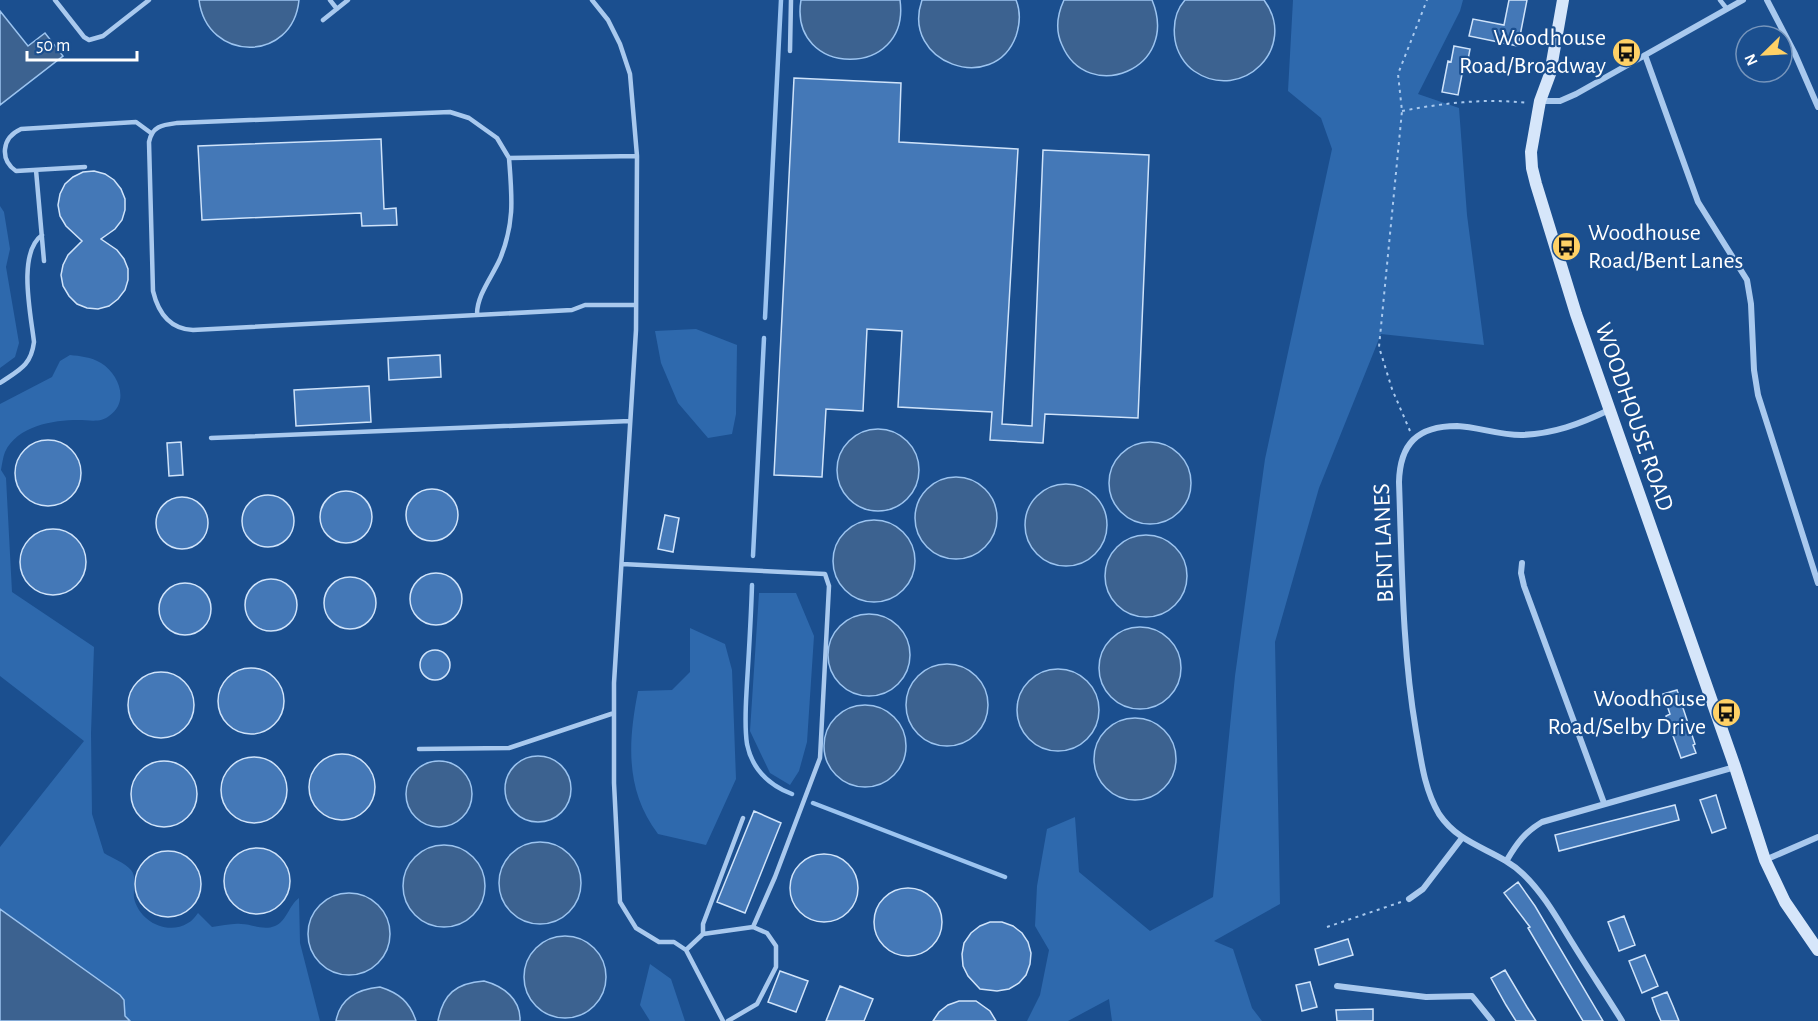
<svg xmlns="http://www.w3.org/2000/svg" width="1818" height="1021" viewBox="0 0 1818 1021" font-family="'Alegreya Sans',sans-serif">
<rect width="100%" height="100%" fill="#1b4f8f"/>
<!-- green -->
<path fill="#2e69ad" d="M1293,0H1463L1460,11L1418,94L1459,108L1467,215L1484,345L1381,334L1319,488L1275,642L1280,904L1214,941L1233,949L1252,1008L1262,1021H1112L1109,999L1068,1021H1027L1040,995L1049,950L1035,926L1037,886L1047,829L1075,817L1079,872L1150,931L1213,897L1235,676L1265,459L1332,149L1321,118L1288,91Z
M0,206L4,212L10,249L6,267L19,343L15,357L0,368Z
M696,329L737,345L736,414L732,434L708,438L678,403L661,363L655,331Z
M70,355C80,356 91,357 101,363C119,374 130,402 109,416C101,423 89,420 78,420C53,420 17,426 5,452C3,457 2,464 1,470L6,478L12,592L94,647L91,733L92,814L104,853C112,858 125,863 131,870C137,877 133,889 134,898C139,921 167,936 188,923C192,921 195,917 198,913L212,927C222,926 232,923 241,924C252,924 263,931 275,926C287,921 289,905 299,898L300,943L320,1021H130L125,1016L124,1000L120,995L0,909V847L84,741L0,676V404L52,377L60,361Z
M759,593H796L814,636L807,742L799,771L790,785L770,773L750,731Z
M690,628L725,644L732,670L736,779L706,845L658,834C625,790 628,743 638,691L672,690L690,672Z
M650,964L671,979L685,1021H650L640,1005Z"/>
<!-- water -->
<path fill="#3c6290" stroke="#9cc4f0" stroke-width="1.5" d="M199,0H299C293,63 207,63 199,0Z
M801,0H900C911,80 788,78 801,0Z
M922,0H1016C1021,12 1020,24 1016,36C994,96 900,63 922,0Z
M1064,0H1152C1181,70 1087,105 1062,45C1055,30 1057,15 1064,0Z
M1185,0H1264C1299,47 1242,104 1194,71C1184,64 1177,52 1175,40C1173,26 1175,11 1185,0Z
M0,11L28,46L45,33L63,56L0,105Z
M837 470a41 41 0 1 1 82 0a41 41 0 1 1-82 0Z
M1109 483a41 41 0 1 1 82 0a41 41 0 1 1-82 0Z
M915 518a41 41 0 1 1 82 0a41 41 0 1 1-82 0Z
M1025 525a41 41 0 1 1 82 0a41 41 0 1 1-82 0Z
M833 561a41 41 0 1 1 82 0a41 41 0 1 1-82 0Z
M1105 576a41 41 0 1 1 82 0a41 41 0 1 1-82 0Z
M828 655a41 41 0 1 1 82 0a41 41 0 1 1-82 0Z
M1099 668a41 41 0 1 1 82 0a41 41 0 1 1-82 0Z
M906 705a41 41 0 1 1 82 0a41 41 0 1 1-82 0Z
M1017 710a41 41 0 1 1 82 0a41 41 0 1 1-82 0Z
M824 746a41 41 0 1 1 82 0a41 41 0 1 1-82 0Z
M1094 759a41 41 0 1 1 82 0a41 41 0 1 1-82 0Z
M505 789a33 33 0 1 1 66 0a33 33 0 1 1-66 0Z
M406 794a33 33 0 1 1 66 0a33 33 0 1 1-66 0Z
M499 883a41 41 0 1 1 82 0a41 41 0 1 1-82 0Z
M403 886a41 41 0 1 1 82 0a41 41 0 1 1-82 0Z
M308 934a41 41 0 1 1 82 0a41 41 0 1 1-82 0Z
M0,909L120,995L124,1000L125,1016L130,1021H0Z
M524 977a41 41 0 1 1 82 0a41 41 0 1 1-82 0Z
M484,981C503,986 521,999 520,1021H438C443,994 456,983 484,981Z
M380,987C399,993 410,1002 416,1021H336C340,998 359,989 380,987Z"/>
<g fill="none" stroke-linecap="round" stroke-linejoin="round">
<!-- stream -->
<path stroke="#9cc4f0" stroke-width="4.5" d="M765,318L781,0
M753,556L764,338
M752,585C751,618 749,651 747,683C746,703 744,724 747,744C752,769 769,785 792,794
M813,803L1005,877"/>
</g>
<!-- building -->
<path fill="#4478b7" stroke="#cfe3fa" stroke-width="1.5" d="M1509,0H1527L1518,46L1469,36L1473,19L1504,25Z
M1454,46L1470,49L1467,65L1464,64L1458,95L1442,92L1448,61L1451,62Z
M794,78L901,83L899,142L1018,149L1002,424L1032,426L1043,150L1149,155L1138,418L1045,414L1043,443L990,440L992,412L898,407L902,331L867,329L863,411L826,409L822,477L774,475Z
M381,139L384,209L396,208L397,225L362,226L361,213L202,220L198,146Z
M94,171L105,174L114,180L121,189L125,199V210L122,220L115,229L101,239L117,250L124,259L128,269V280L125,290L118,299L109,306L98,309L87,308L77,304L69,296L63,286L61,275L63,265L68,255L82,241L66,226L60,216L58,205L60,194L65,184L73,177L83,172Z
M440,355L441,377L389,380L388,358Z
M369,386L371,422L296,426L294,390Z
M15 473a33 33 0 1 1 66 0a33 33 0 1 1-66 0Z
M181,442L183,475L169,476L167,443Z
M406 515a26 26 0 1 1 52 0a26 26 0 1 1-52 0Z
M320 517a26 26 0 1 1 52 0a26 26 0 1 1-52 0Z
M242 521a26 26 0 1 1 52 0a26 26 0 1 1-52 0Z
M156 523a26 26 0 1 1 52 0a26 26 0 1 1-52 0Z
M665,515L679,518L673,552L658,549Z
M20 562a33 33 0 1 1 66 0a33 33 0 1 1-66 0Z
M410 599a26 26 0 1 1 52 0a26 26 0 1 1-52 0Z
M324 603a26 26 0 1 1 52 0a26 26 0 1 1-52 0Z
M245 605a26 26 0 1 1 52 0a26 26 0 1 1-52 0Z
M159 609a26 26 0 1 1 52 0a26 26 0 1 1-52 0Z
M420 665a15 15 0 1 1 30 0a15 15 0 1 1-30 0Z
M218 701a33 33 0 1 1 66 0a33 33 0 1 1-66 0Z
M128 705a33 33 0 1 1 66 0a33 33 0 1 1-66 0Z
M1677,690L1695,744L1693,745L1696,753L1681,758L1666,716L1670,714L1663,694Z
M309 787a33 33 0 1 1 66 0a33 33 0 1 1-66 0Z
M221 790a33 33 0 1 1 66 0a33 33 0 1 1-66 0Z
M131 794a33 33 0 1 1 66 0a33 33 0 1 1-66 0Z
M1716,795L1726,828L1712,833L1700,800Z
M1675,805L1679,820L1559,851L1555,835Z
M754,811L781,823L745,913L717,902Z
M224 881a33 33 0 1 1 66 0a33 33 0 1 1-66 0Z
M135 884a33 33 0 1 1 66 0a33 33 0 1 1-66 0Z
M790 888a34 34 0 1 1 68 0a34 34 0 1 1-68 0Z
M1518,882L1535,906L1603,1021H1583L1528,928L1530,927L1504,893Z
M874 922a34 34 0 1 1 68 0a34 34 0 1 1-68 0Z
M1624,916L1635,945L1619,951L1608,922Z
M990,922H1002L1013,926L1022,933L1028,942L1031,953L1030,964L1026,975L1019,983L1009,989L997,991L980,989L968,976L963,966L962,954L964,943L971,933L980,926Z
M1348,939L1353,955L1319,965L1315,949Z
M1645,955L1658,986L1642,993L1629,961Z
M1505,970L1527,1007L1536,1021H1516L1506,1005L1491,978Z
M780,971L808,981L796,1012L768,1002Z
M1310,982L1317,1007L1302,1011L1296,985Z
M840,986L873,999L864,1021H826Z
M1667,992L1673,1006L1679,1021H1661L1657,1012L1652,998Z
M959,1001H976L990,1011L996,1021H933L939,1012L948,1005Z
M1373,1009V1021H1337L1336,1010Z"/>
<g fill="none" stroke-linecap="round" stroke-linejoin="round">
<!-- path -->
<path stroke="#a9c9ee" stroke-width="2" stroke-dasharray="3 4.5" stroke-linecap="butt" d="M1402,111C1444,103 1485,98 1528,103
M1410,431L1392,389L1379,347L1402,111L1398,74L1427,0
M1327,927L1401,902"/>
<!-- lane -->
<path stroke="#a9c9ee" stroke-width="4.5" d="M55,0L84,37L89,40L103,36L149,0
M330,0L337,9
M592,0L608,20L620,44L630,74L637,156L636,330L614,683V783L620,902L636,928L659,942H674L686,950L723,1021
M1720,0L1727,9
M323,20L348,0
M790,51L791,0
M85,167L16,171C0,160 1,138 21,129L136,122L151,133
M36,170L44,261
M635,305H585L572,310L193,330C169,329 158,312 153,291L149,142C152,126 162,125 177,123L450,112L469,118L497,138L509,158L637,156
M477,314C477,295 492,277 500,259C515,222 512,197 509,158
M0,383C19,370 31,366 34,342C31,315 17,253 42,235
M211,438L630,421
M622,564L825,574L829,586L820,758L775,877L753,927
M419,749L509,748L614,713
M703,934L753,927L767,933L776,946V967L757,1004L728,1021
M686,950L703,934V924L743,818"/>
<!-- street -->
<path stroke="#a9c9ee" stroke-width="6" d="M1767,0L1795,54L1818,107
M1645,55L1698,202L1747,280L1751,304L1754,370L1758,395L1818,583
M1540,101H1560L1576,94L1743,0
M1609,410C1580,424 1553,434 1521,435C1499,435 1478,427 1457,426C1417,426 1400,444 1399,482C1402,565 1402,649 1416,731C1421,759 1424,789 1439,814C1461,847 1497,849 1523,874C1544,894 1558,920 1573,944C1589,970 1606,995 1622,1021
M1522,563L1521,573L1524,586L1604,803
M1507,860C1517,843 1525,832 1542,822L1735,767
M1765,860L1818,837
M1409,899L1423,889L1462,838
M1337,986L1426,997L1472,996L1492,1021"/>
<!-- secondary -->
<path stroke="#d6e6fa" stroke-width="12" d="M1563,0L1550,74L1540,101L1531,152L1532,168L1536,184L1576,314L1735,767L1765,860L1785,902L1818,950"/>
</g>
<!-- icons -->
<defs>
<symbol id="bus-disc" viewBox="-11 -11 22 22"><circle r="9.5" fill="#ffd166" stroke="#1b4f8f"/><path d="M-5-6H5V4H4V6H2V4H-2V6H-4V4H-5ZM-3.5-4V0h7V-4ZM-3.5 1.2v1.5H-2V1.2ZM2 1.2v1.5H3.5V1.2Z" fill="#111"/></symbol>
</defs>
<g fill-rule="evenodd">
<use href="#bus-disc" x="1610" y="36" width="33" height="33"/>
<use href="#bus-disc" x="1550" y="230" width="33" height="33"/>
<use href="#bus-disc" x="1710" y="696" width="33" height="33"/>
</g>
<g text-anchor="middle" dominant-baseline="central" stroke-width="4.5" stroke-linejoin="round" paint-order="stroke">
<!-- poi labels -->
<g font-size="24" fill="#fff" stroke="#1b4f8f" text-anchor="end">
<text x="1606" y="38">Woodhouse<tspan x="1606" dy="28">Road/Broadway</tspan></text>
<text x="1588" y="233" text-anchor="start">Woodhouse<tspan x="1588" dy="28">Road/Bent Lanes</tspan></text>
<text x="1706" y="699">Woodhouse<tspan x="1706" dy="28">Road/Selby Drive</tspan></text>
</g>
<!-- street labels -->
<g font-size="24" fill="#fff" stroke="#1b4f8f">
<text transform="translate(1634 417) rotate(71)">WOODHOUSE ROAD</text>
<text transform="translate(1384 543) rotate(-92)">BENT LANES</text>
</g>
</g>
<!-- north arrow -->
<g transform="translate(1764 54) rotate(246)"><circle r="28" fill="#1b4f8f" stroke="#7695bc" stroke-width="1.5"/>
<path d="M0-4.5L10 22L0 15L-10 22Z" fill="#ffd166"/>
<text y="-9" font-size="16" font-weight="bold" text-anchor="middle" fill="#ffffff">N</text>
</g>
<!-- scale -->
<path d="M27 51v9h110v-9" fill="none" stroke="#ffffff" stroke-width="3"/>
<text x="36" y="51" font-size="18" fill="#ffffff" stroke="#1b4f8f" stroke-width="4.5" paint-order="stroke">50 m</text>
</svg>
